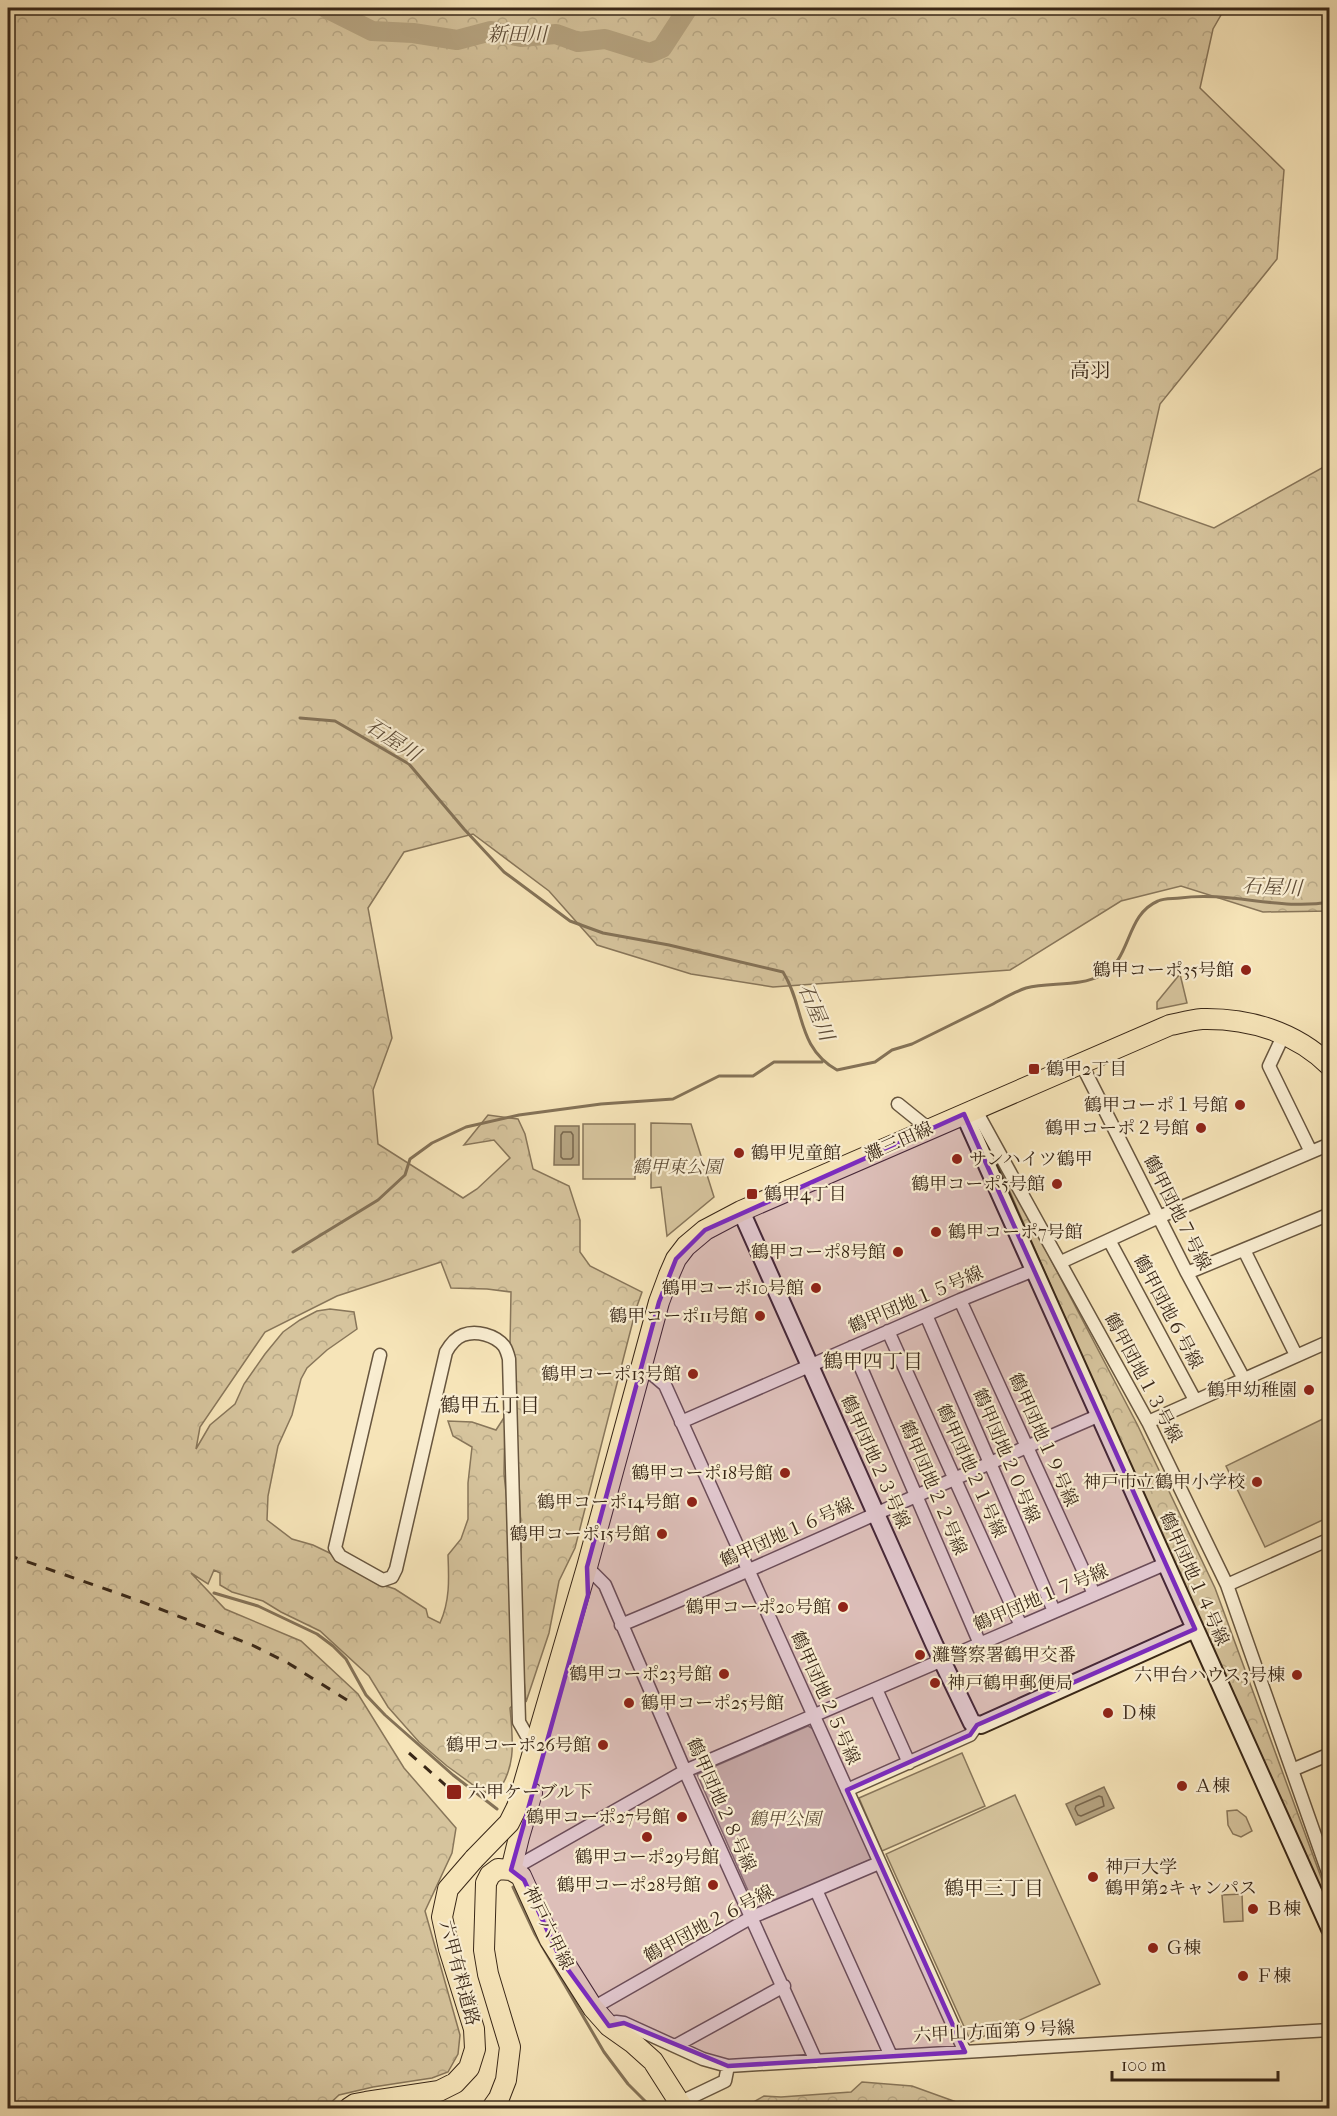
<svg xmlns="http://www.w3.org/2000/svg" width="1337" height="2116" viewBox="0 0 1337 2116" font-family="'IM FELL French Canon','Noto Serif JP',serif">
<defs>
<pattern id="forest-crowns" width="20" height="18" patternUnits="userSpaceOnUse" patternTransform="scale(1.5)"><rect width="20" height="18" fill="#d6c49d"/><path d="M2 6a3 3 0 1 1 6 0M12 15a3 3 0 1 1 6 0" fill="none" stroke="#b8a886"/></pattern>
</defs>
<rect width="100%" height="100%" fill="#f6e4b8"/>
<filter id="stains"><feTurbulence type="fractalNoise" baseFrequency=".00333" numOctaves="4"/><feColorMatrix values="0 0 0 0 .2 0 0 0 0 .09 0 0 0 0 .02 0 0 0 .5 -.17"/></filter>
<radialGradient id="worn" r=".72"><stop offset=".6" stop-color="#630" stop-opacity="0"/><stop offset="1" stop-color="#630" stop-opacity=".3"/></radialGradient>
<!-- forest -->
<path fill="url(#forest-crowns)" stroke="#88765a" stroke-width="1.5" d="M8,8H1225L1213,29L1200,88L1284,170L1277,259L1160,404L1138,501L1214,528L1329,464V911L1263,912L1181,886L1121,901L1010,970L773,987L691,974L597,945L549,891L473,834L404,852L368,908L392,1038L373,1090L378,1144L463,1198L477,1189L510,1158L494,1140L464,1145L488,1115L518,1119L525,1134L533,1169L569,1186L580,1220V1252L590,1266L642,1292L636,1309L575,1548L559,1581L549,1633L526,1702L520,1636L521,1530L515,1391L510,1346L511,1292L487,1289L451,1288L441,1262L337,1296L265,1332L200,1427L196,1449L210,1425L235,1404L244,1384L265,1354L283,1332L300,1320L317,1311L330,1309L354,1312L357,1329L327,1350L307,1368L301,1379L292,1415L278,1446L268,1496L267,1520L292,1539L313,1545L338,1557L374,1582L395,1589L426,1609L428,1617L440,1623C450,1601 449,1579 448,1555L461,1539L468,1519V1483L472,1447L453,1436L448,1421L472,1422L496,1430L505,1416L504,1474L507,1502L519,1699L510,1708C513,1741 517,1768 495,1796L480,1790L447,1766L419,1742L388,1707L369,1676L320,1631L281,1612L263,1601L232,1592L220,1585V1573L214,1570L208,1584L191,1573L225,1609L301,1641L358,1694L404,1768L456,1828L452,1853L425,1911L460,2035L458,2054L448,2072L432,2078L373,2087L339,2095L325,2108H8Z
M985,1134L1137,1424L1215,1588L1329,1899V1911L1180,1584Z
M862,2082L912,2086L973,2108H914L874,2102L817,2105L805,2108H743L764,2096L781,2097L851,2092Z"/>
<!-- green -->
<path fill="#d6c49d" stroke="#88765a" stroke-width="1.5" d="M1180,974L1187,1003L1157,1009V1002Z
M651,1123L691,1124L714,1197L667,1236L661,1187L651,1188Z
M583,1124H635V1179H583Z
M1329,1416V1517L1265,1547L1226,1466Z
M808,1726L815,1730L872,1859L763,1906L753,1902L697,1774Z
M962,1753L985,1806L882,1851L859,1798Z
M1015,1795L1100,1984L971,2042L886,1854Z
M1237,1810L1246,1817L1252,1831L1241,1837L1233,1834L1228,1825L1227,1811Z
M1242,1894L1243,1921L1224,1922L1222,1895Z"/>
<!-- water -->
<path fill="#b6a481" stroke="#847257" stroke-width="1.5" d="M555,1126H579V1165H554Z
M1104,1787L1114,1808L1076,1825L1066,1804Z"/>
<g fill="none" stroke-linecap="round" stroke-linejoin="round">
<!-- shore -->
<path stroke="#78664c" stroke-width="1.5" d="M563,1132H571L573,1135V1157L571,1159H563L561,1157V1135Z
M1099,1796L1102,1797L1104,1806L1081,1816L1078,1815L1075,1809L1076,1806Z"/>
<!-- stream -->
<path stroke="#847257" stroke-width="3" d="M300,718L335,721L409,764L464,829L504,872L570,921L603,933L669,945L783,972C805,1007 796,1047 837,1070L875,1062L892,1050L912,1044C938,1031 963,1019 989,1006C1001,1000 1014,992 1026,988C1051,982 1079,987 1102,975C1132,959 1125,915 1158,901C1164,898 1174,899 1180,898C1230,891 1280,911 1330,902
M293,1252L378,1200L405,1175L410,1159L432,1143L466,1127L519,1115L601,1104L673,1099L719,1076H753L774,1062H822
M214,1593L258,1606L317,1634L333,1646L346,1659L366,1695L385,1715L453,1775L497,1809
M513,1887L535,1934L604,2052L628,2084L652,2108"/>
<!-- river -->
<path stroke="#b6a481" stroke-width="20" d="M326,8L372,31L413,33L457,40L491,31L521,37L556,34L578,42L605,39L650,53L662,48L688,8"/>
<defs>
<path id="street" d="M1284,1034L1269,1066L1311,1152
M1081,1063L1187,1273L1244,1379
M898,1104L929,1129
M975,1109L1148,1422L1227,1585L1330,1878
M1109,1240L1195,1400
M1244,1250L1296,1355
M1061,1262L1159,1217L1330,1144
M1187,1273L1330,1214
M960,1300L1094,1594
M926,1315L1054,1611
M888,1331L1021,1626
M852,1347L980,1644
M380,1355L335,1548L340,1556L383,1580L392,1577L396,1569L446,1352C450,1345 455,1338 463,1335C476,1330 495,1335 504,1346C506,1349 508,1355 509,1359L519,1722L527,1736
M641,1371L652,1374L665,1385L965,2052
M681,1422L960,1300L1034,1270
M1148,1422L1330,1341
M587,1567L605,1585L685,1771L816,2061
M1227,1585L1330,1539
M621,1625C782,1558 939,1484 1100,1415
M876,1689L909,1763
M1292,1770L1330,1754
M847,1790L970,1735L977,1725
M511,1870L685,1771L1165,1564
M816,1890L891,2056
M593,2008L752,1917L879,1863
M609,2026L616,2022L624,2023L703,2059L728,2066L1330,2030
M675,2046L784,1986
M679,2103L725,2081L728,2066"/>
<path id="secondary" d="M964,1114L1330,1929
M741,1211L934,1644L972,1723L981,1725L1195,1629"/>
<path id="primary" d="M517,1807L587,1567L659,1302L669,1275L676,1259L686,1246L705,1230L741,1211L1170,1025C1180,1023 1191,1020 1202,1019C1249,1018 1296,1032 1330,1066
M511,1870L519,1837L532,1793
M349,2108L355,2104L366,2102L439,2091L455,2083L469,2068L475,2049L474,2029L449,1949L442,1917L448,1889L474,1859
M492,2108L499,2098L506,2080L510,2047L488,1974L484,1950L486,1883L490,1875L498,1869L511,1870L521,1876L550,1940L593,2008L609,2026L633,2043L653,2061L683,2108"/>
</defs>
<!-- street casing -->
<use href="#street" stroke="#68563f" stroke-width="15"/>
<!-- secondary casing -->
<use href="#secondary" stroke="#392717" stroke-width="20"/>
<!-- primary casing -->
<use href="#primary" stroke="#392717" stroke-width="22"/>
<!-- street -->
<use href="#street" stroke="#f9edd1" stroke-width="12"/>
<!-- secondary -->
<use href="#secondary" stroke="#f9edd1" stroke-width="16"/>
<!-- primary -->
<use href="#primary" stroke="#f6e4b8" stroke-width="20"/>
<!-- rail -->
<path stroke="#392717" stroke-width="3" stroke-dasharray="10 10" stroke-linecap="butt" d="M8,1555L137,1600L252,1645L288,1663L347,1700
M409,1753L451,1790"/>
<defs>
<path id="primary-bridge" d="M474,1859L509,1823L517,1807"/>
</defs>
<!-- primary-bridge casing -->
<use href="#primary-bridge" stroke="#392717" stroke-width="22" stroke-linecap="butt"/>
<!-- primary-bridge -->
<use href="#primary-bridge" stroke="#f6e4b8" stroke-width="20"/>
</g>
<!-- marked area -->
<path fill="#7b2cbf" fill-opacity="0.2" stroke="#7b2cbf" stroke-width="4.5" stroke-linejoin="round" d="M964,1114L1195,1629L977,1725L970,1735L847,1790L965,2052L728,2066L624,2023L609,2026L561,1960L524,1880L511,1870L588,1595L587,1567L659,1302L676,1259L705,1230Z"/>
<!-- markers -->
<g fill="#8f2418" stroke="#f9edd1" stroke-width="2">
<circle cx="1246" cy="970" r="6"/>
<rect x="1028" y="1063" width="12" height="12" rx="3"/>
<circle cx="1240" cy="1105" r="6"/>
<circle cx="1201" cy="1128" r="6"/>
<circle cx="739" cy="1153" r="6"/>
<circle cx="957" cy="1159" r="6"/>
<circle cx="1057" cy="1184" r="6"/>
<rect x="746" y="1188" width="12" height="12" rx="3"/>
<circle cx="936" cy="1232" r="6"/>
<circle cx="898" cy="1252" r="6"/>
<circle cx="816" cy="1288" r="6"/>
<circle cx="760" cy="1316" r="6"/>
<circle cx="693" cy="1374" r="6"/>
<circle cx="1309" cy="1390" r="6"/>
<circle cx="785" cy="1473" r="6"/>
<circle cx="1257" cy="1482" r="6"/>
<circle cx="692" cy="1502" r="6"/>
<circle cx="662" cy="1534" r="6"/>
<circle cx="843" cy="1607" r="6"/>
<circle cx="920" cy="1655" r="6"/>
<circle cx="724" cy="1674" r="6"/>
<circle cx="1297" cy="1675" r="6"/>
<circle cx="935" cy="1683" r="6"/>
<circle cx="629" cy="1703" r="6"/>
<circle cx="1108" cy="1713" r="6"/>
<circle cx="603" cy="1745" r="6"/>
<circle cx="1182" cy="1786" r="6"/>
<rect x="446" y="1784" width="16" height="16" rx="3"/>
<circle cx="682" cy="1817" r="6"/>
<circle cx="647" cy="1837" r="6"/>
<circle cx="1093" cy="1877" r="6"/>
<circle cx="713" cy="1885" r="6"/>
<circle cx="1253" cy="1909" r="6"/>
<circle cx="1153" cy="1948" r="6"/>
<circle cx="1243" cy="1976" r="6"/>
</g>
<g text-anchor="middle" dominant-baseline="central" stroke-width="4.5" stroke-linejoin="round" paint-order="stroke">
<!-- poi labels -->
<g font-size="18" fill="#392717" stroke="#f9edd1" text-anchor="end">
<text x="1234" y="970">鶴甲コーポ35号館</text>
<text x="1046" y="1069" text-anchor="start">鶴甲2丁目</text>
<text x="1228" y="1105">鶴甲コーポ１号館</text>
<text x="1189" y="1128">鶴甲コーポ２号館</text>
<text x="751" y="1153" text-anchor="start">鶴甲児童館</text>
<text x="969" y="1159" text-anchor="start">サンハイツ鶴甲</text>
<text x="1045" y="1184">鶴甲コーポ5号館</text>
<text x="764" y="1194" text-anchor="start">鶴甲4丁目</text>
<text x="948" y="1232" text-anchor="start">鶴甲コーポ7号館</text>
<text x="886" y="1252">鶴甲コーポ8号館</text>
<text x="804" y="1288">鶴甲コーポ10号館</text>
<text x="748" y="1316">鶴甲コーポ11号館</text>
<text x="681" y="1374">鶴甲コーポ13号館</text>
<text x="1297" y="1390">鶴甲幼稚園</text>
<text x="773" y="1473">鶴甲コーポ18号館</text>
<text x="1245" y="1482">神戸市立鶴甲小学校</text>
<text x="680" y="1502">鶴甲コーポ14号館</text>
<text x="650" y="1534">鶴甲コーポ15号館</text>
<text x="831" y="1607">鶴甲コーポ20号館</text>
<text x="932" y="1655" text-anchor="start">灘警察署鶴甲交番</text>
<text x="712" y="1674">鶴甲コーポ23号館</text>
<text x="1285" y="1675">六甲台ハウス3号棟</text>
<text x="947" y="1683" text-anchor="start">神戸鶴甲郵便局</text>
<text x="641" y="1703" text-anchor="start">鶴甲コーポ25号館</text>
<text x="1120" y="1713" text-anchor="start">Ｄ棟</text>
<text x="591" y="1745">鶴甲コーポ26号館</text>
<text x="1194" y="1786" text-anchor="start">Ａ棟</text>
<text x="468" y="1792" text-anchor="start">六甲ケーブル下</text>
<text x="670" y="1817">鶴甲コーポ27号館</text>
<text x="647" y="1857" text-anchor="middle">鶴甲コーポ29号館</text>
<text x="1105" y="1867" text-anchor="start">神戸大学<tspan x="1105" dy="21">鶴甲第2キャンパス</tspan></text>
<text x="701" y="1885">鶴甲コーポ28号館</text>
<text x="1265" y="1909" text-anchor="start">Ｂ棟</text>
<text x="1165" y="1948" text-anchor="start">Ｇ棟</text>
<text x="1255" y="1976" text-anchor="start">Ｆ棟</text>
</g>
<!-- street labels -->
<g font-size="18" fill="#392717" stroke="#f9edd1">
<text transform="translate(899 1142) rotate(-24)">灘三田線</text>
<text transform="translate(1177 1213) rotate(63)">鶴甲団地７号線</text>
<text transform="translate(916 1300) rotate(-23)">鶴甲団地１５号線</text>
<text transform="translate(1168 1312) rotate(62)">鶴甲団地６号線</text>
<text transform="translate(1143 1378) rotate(62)">鶴甲団地１３号線</text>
<text transform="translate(1043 1440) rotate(66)">鶴甲団地１９号線</text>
<text transform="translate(1006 1456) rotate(67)">鶴甲団地２０号線</text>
<text transform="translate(875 1462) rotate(66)">鶴甲団地２３号線</text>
<text transform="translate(971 1471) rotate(66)">鶴甲団地２１号線</text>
<text transform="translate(933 1488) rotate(67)">鶴甲団地２２号線</text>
<text transform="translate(787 1533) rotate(-24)">鶴甲団地１６号線</text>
<text transform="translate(1194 1579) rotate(66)">鶴甲団地１４号線</text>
<text transform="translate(1041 1598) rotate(-23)">鶴甲団地１７号線</text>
<text transform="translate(825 1698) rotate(66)">鶴甲団地２５号線</text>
<text transform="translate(721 1805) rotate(66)">鶴甲団地２８号線</text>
<text transform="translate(709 1924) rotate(-28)">鶴甲団地２６号線</text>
<text transform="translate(548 1928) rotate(64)">神戸六甲線</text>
<text transform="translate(459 1973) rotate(75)">六甲有料道路</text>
<text transform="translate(994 2032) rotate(-3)">六甲山方面第９号線</text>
</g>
<!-- park labels -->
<g font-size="18" font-style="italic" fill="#604e38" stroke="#f9edd1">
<text x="677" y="1167">鶴甲東公園</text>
<text x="785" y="1819">鶴甲公園</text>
</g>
<!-- water labels -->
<g font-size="20" font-style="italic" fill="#5e4c37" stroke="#f9edd1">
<text x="517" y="34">新田川</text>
<text transform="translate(393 740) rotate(33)">石屋川</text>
<text transform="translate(1272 887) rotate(3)">石屋川</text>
<text transform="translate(816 1012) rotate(67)">石屋川</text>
</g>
<!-- neighbourhood labels -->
<g font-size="20" fill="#392717" stroke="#f9edd1">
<text x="1090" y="370">高羽</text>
<text x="873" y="1361">鶴甲四丁目</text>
<text x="490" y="1405">鶴甲五丁目</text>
<text x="994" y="1888">鶴甲三丁目</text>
</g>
</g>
<!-- margin -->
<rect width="1337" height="2116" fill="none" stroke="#f6e4b8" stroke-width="30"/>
<rect x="9" y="9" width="1319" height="2098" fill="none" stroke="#392717" stroke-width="3"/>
<rect x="15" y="15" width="1307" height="2086" fill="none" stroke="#392717" stroke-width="1.5"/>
<!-- scale -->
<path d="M1112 2071v9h166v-9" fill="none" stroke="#392717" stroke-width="3"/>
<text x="1121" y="2071" font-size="18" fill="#392717" stroke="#f9edd1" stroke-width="4.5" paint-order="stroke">100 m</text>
<rect width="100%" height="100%" filter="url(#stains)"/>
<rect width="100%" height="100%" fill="url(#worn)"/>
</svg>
